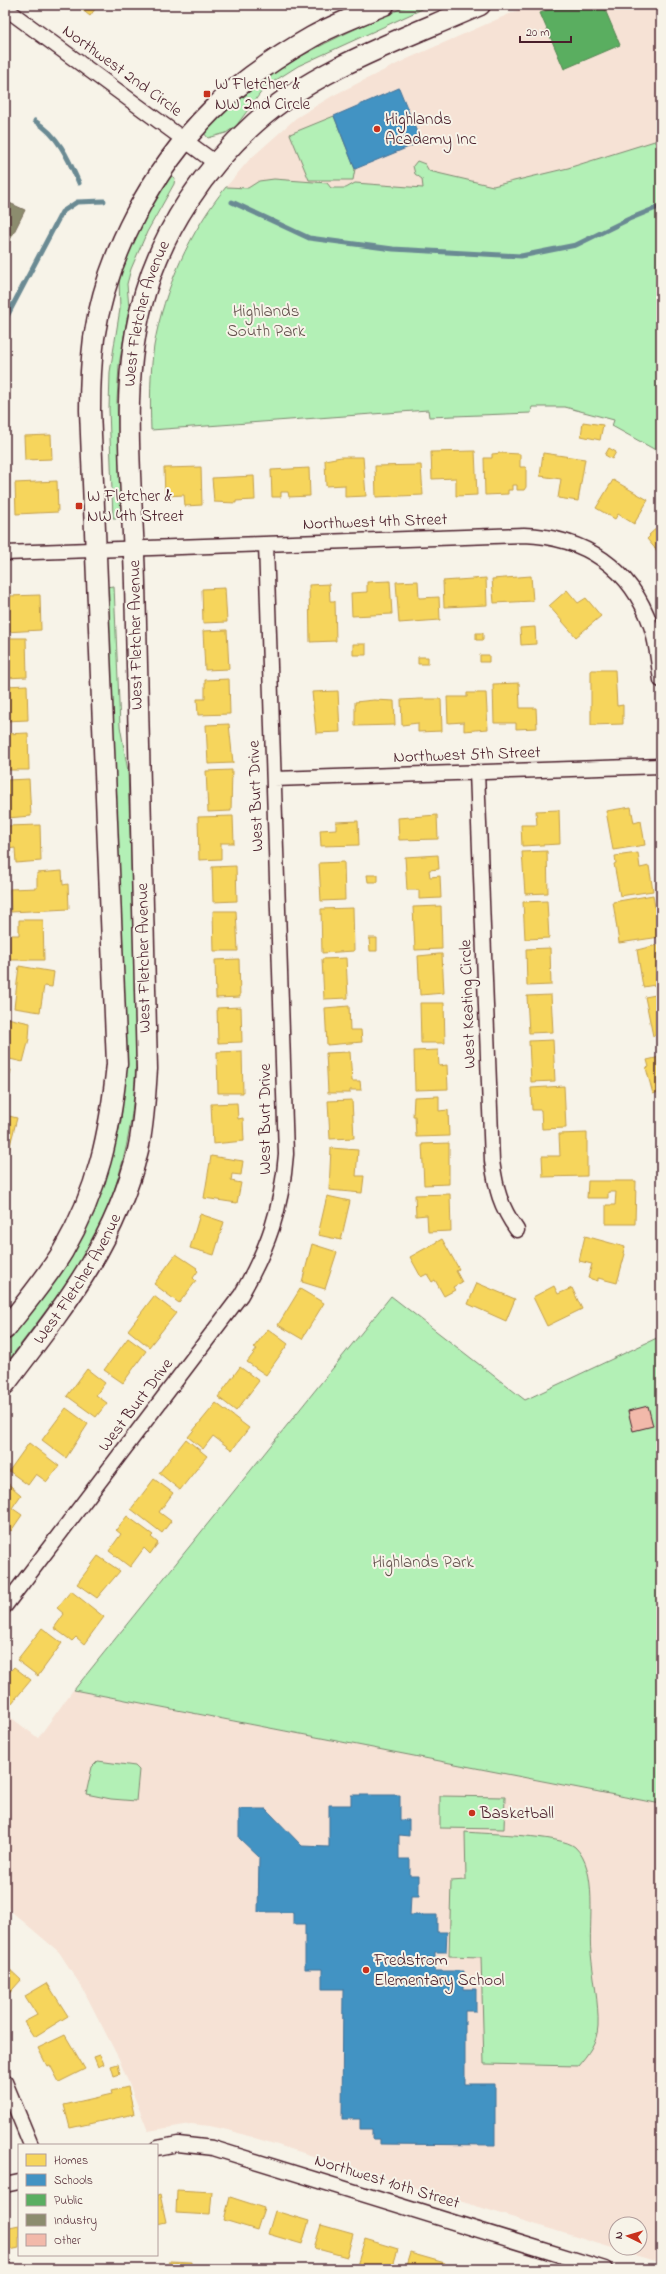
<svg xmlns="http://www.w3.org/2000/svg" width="666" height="2274" viewBox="0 0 666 2274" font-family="'Indie Flower',sans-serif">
<rect width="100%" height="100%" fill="#f7f3e8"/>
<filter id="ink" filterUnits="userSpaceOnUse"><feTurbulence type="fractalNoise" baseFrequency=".025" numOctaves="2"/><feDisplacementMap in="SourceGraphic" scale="8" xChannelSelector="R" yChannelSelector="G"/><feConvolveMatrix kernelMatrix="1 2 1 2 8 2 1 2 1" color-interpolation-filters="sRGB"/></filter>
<g filter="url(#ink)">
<!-- built -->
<path fill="#f6e2d5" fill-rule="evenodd" d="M530,5H661V140L504,188L226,187L249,160L296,118L334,95L407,59Z
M73,1690L661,1804V2263L232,2131L210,2126L191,2124L148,2131L119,2059L83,1989L59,1952L5,1906V1713L38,1738ZM616,2224H640V2248H616Z"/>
<!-- green -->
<path fill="#b3f0b6" stroke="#7e8870" d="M409,5H431L298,66L265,87L236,126L226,133L208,138L204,133C258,70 334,38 409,5Z
M334,116L355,169L353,180H309L290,134Z
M661,139V453L612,426L614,420L565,407H532L531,413L429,417L428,410L151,430C150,402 150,373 154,346C164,289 190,231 226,187L248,188L259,181L274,179L327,183L331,188H346L355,183L423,188L422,179L415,174L413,166L417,161L425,164L429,171L493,186L568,168Z
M171,175L175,178L174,184L147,232L131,269L127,284L129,308L119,365L117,401L121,518H113L109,409L110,372L120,309L119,279L129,249L157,195Z
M114,586L120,726L128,771C130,832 132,893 134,954C137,1045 142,1123 107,1209C83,1267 42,1315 5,1365V1345L59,1273L95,1210L109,1169L121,1121L124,1085L105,587Z
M391,1296L525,1400L661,1336V1804L74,1690Z
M98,1761L135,1766L139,1770L136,1801L111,1799L86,1794L92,1767Z
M440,1796L505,1797L504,1829L440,1828Z
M465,1832C486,1834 562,1835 575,1847C599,1870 588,1924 591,1953C593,1976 599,2004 598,2026C597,2043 588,2054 578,2066L484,2064L481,1957L449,1956L451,1881L466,1880Z"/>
<!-- homes -->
<path fill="#f6d55c" stroke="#c29e4d" d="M76,5H98L90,16Z
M583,422L603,425L600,440L581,436Z
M51,435L52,459L25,460L24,436Z
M609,448L616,452L612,459L605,455Z
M475,451L477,495L456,496V478L432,479L431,452Z
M501,453L520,454V467H526V487L524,490H517V485H512V490H508V494L485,495L484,458H492V454Z
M543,453L585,459L578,501L558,498L561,479L540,476Z
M341,457H363L366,496L345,497V485L326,486L325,460Z
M421,465L423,495L376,497L375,466Z
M201,467L202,505L185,506L184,495L165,496L164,468Z
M309,468L310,496L289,497L288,492H281V497H272L271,470Z
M254,476L255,500L236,501V503L214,502L212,478Z
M613,480L648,500L634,524L618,514L615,519L596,508Z
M57,481L58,512L16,514L15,483Z
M661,524V551L659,553L647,539L650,536L649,535Z
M531,576L533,601L494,603L492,579Z
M486,578L487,605L444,607L443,581Z
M390,581L392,614L352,616L351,593L367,592V582Z
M418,581L419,598L439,597L440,620L399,623L396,582Z
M329,584L330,601H335L336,641L310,642L309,585Z
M225,588L227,622L203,623L202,589Z
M567,590L578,603L586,598L601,616L576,637L549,606Z
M40,595L41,630L5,632V612H9L8,596Z
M535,627L536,644L521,645L520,628Z
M227,630L229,669L205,670L203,631Z
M476,633H483V640H476Z
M5,638H26L27,677L5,678Z
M353,644H366V655H353Z
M480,655H489V662H480Z
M418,657H428V664H418Z
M591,670H615L617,706L623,705V724L591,725Z
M229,679L230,714L198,715L197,699H205V680Z
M519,683L520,708H536L537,728L516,729V723H494L493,684Z
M27,685L28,720L5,721V686Z
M338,691L340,732L316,733L312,692Z
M467,693H486L488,729L464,731V722L448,723L447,697H467Z
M420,699H441L442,731L418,732V723L402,725L401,700Z
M374,700L394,701L395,725L355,726V702Z
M229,724L233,763L208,764L206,725Z
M28,733L29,770H6L5,734Z
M232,770L231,811L208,812L206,771Z
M29,779L31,816L7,818L8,780Z
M631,807L634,823L641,821L645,845L613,850L606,811Z
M559,810L560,844L522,846L521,825H537L536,811Z
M437,815L438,839L399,840L398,818Z
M233,816L234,843H221V859L199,860L198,817Z
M358,821L359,845L321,846L320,830L336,829V822Z
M40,825L41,861L16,863L15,848L8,849L7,826Z
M547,851L548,893L525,894L522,852Z
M638,853L640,868L649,866L653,891L620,896L614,864L616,863L615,856Z
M438,855L439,869L429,870L430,877L440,876L441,898L419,899V890H407L405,857Z
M344,862L345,900L321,901L319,863Z
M236,866L237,901L213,902L212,867Z
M62,871L63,885L68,884L69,909L11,912L10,889L37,888V873Z
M367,875H378V882H368Z
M653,895L660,937L619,943L613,902Z
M547,901L549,938L525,939L523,902Z
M441,906L442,949L415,950L413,907Z
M353,908L354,951L322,953L321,909Z
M213,911H236L238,951H214Z
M19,920H43L44,960H10V935H19Z
M369,938H377V951H370Z
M657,945H660L661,950V984L643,987L637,950Z
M550,948L551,985L527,986L526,949Z
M439,954H442L444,993L420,995L418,956Z
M346,958L348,998L324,999L322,959Z
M239,959L240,997L216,998L215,960Z
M19,966L54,972L52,987L44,986L40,1012L14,1008Z
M661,994V1034L653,1036L645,997Z
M551,995L553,1032L529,1033L527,996Z
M420,1003H444L445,1043H421Z
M349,1006L350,1030H361L362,1042L327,1045L325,1008Z
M241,1007L242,1042L218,1043L217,1008Z
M7,1018L30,1023L29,1039L23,1062L5,1058Z
M553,1040L555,1081L531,1082L529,1041Z
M661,1045V1091L653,1094L646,1068L649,1067L647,1060L660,1057L657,1046Z
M438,1050L439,1066L447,1065L448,1089L415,1090L414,1051Z
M242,1051L243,1093H218L217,1052Z
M350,1052L352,1081H360L361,1090H350V1093H328L326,1053Z
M5,1068L11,1070L5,1094Z
M564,1086L566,1128L542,1129L541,1110H532L531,1088Z
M439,1096V1111L448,1110L449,1136L416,1137L415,1116H413L414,1097Z
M352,1100L354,1138L330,1139L328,1101Z
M237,1103L238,1119L243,1118L244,1141L213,1144L211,1104Z
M5,1115L17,1118L7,1157L5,1156Z
M587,1133V1176L543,1177L542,1156H560L559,1134Z
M449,1143V1184L424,1185L422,1144Z
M331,1148L358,1150L356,1176H364L362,1193L329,1190Z
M211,1156L243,1161L241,1175L232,1174L231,1181L241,1183L237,1203L204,1198Z
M588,1181H636L635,1224H606V1205H615L616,1192H608V1198H587Z
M450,1194L451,1231L428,1232L427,1215L416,1216L415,1195Z
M327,1196L350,1201L341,1240L318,1235Z
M200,1214L224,1222L214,1255L190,1248Z
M585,1236L625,1247L623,1253L625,1254L617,1283L598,1278V1281L588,1278L592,1264L579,1261Z
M442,1239L459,1269L456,1271L462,1282L453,1287L455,1290L444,1296L435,1280L432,1282L427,1274L421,1277L410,1257Z
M312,1244L337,1252L325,1289L302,1282Z
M176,1254L197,1268L196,1269L198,1271L193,1278L196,1281L179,1303L154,1284Z
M477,1283L515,1299L506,1321L468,1304Z
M554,1286L558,1294L572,1288L582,1309L547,1326L533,1297Z
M300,1289L324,1303L302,1339L278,1325Z
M154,1296L176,1313L149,1347L128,1330Z
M268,1329L288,1344L266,1375L247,1362L257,1349L254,1347Z
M128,1338L146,1351L123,1383L104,1370Z
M240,1367L259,1381L236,1411L218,1397Z
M87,1369L105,1383L96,1395L107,1403L96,1417L67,1396Z
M216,1403L249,1428L232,1450L213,1436L203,1449L188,1437Z
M66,1408L88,1424L66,1458L42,1440Z
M186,1439L207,1456L180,1490L159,1473Z
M29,1443L59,1466L47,1482L36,1474L28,1485L9,1471Z
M154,1479L173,1493L159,1512L171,1521L162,1533L131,1509Z
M5,1481L21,1495L12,1508L22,1515L11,1531L5,1527Z
M127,1516L153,1535L151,1537L158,1543L150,1554L144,1548L130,1567L109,1551L121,1534L116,1530Z
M98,1556L120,1571L97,1598L77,1584Z
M71,1591L104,1617L84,1644L76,1637L72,1641L54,1628L64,1614L57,1608Z
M42,1628L62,1643L38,1676L17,1660Z
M14,1667L31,1680L6,1710L5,1676Z
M5,1965L21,1980L5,1998Z
M47,1983L68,2016L34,2037L24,2022L37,2015L25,1996Z
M65,2035L85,2069L59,2082L50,2065L47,2066L38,2048Z
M100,2055L104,2064L98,2067L94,2057Z
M118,2064L120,2074L114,2076L111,2066Z
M128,2087L134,2114L70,2128L64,2105L112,2094L111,2091Z
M177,2190L212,2192L210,2215L176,2213Z
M160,2194L166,2222L157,2224V2195Z
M230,2197L264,2208L257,2230L224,2220Z
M275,2211L309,2221L302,2244L268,2234Z
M19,2225V2248L5,2251V2228Z
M321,2225L353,2234L347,2257L314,2248Z
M365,2239L398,2249L392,2269L373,2266L372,2269H356Z
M410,2253L445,2263L443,2269H405Z
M170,2261L192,2262V2269H169Z"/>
<!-- schools -->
<path fill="#4393c3" stroke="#457095" d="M399,88L421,142L355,169L334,116Z
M351,1795H400V1820H409V1836L399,1835V1859H410V1876H419V1896H411L410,1915H437V1932H447L446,1952H435V1971H464V1989H476V2011H465V2084H495V2145L380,2144V2139H372V2129H360V2119H342L343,1989H322V1969H305V1924H293V1912H258L259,1857L239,1838V1809H266L302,1846L329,1847V1805H351Z"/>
<!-- public -->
<path fill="#5aae61" stroke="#558351" d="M558,5H603L620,45L564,69L540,13Z"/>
<!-- industry -->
<path fill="#8c8c6e" stroke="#786b5a" d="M5,201L25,210L5,250Z"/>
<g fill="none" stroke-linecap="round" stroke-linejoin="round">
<!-- stream -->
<path stroke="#6b8a93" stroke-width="5" d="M35,121C59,136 68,158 79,183
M232,202L309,238L393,249L521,256L576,245L629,219L661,206
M5,320L62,212L77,202L104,201"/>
</g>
<!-- building -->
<path fill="#f2b9aa" stroke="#4a1f2b" d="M648,1406L653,1426L633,1431L628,1411Z"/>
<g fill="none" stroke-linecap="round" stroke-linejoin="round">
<defs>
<path id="street" d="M5,8L217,164
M5,553L524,535C585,537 631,568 651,626C657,643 658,662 661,680
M477,772L492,1161C496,1189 500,1206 517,1230
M274,779L661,766
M5,1606L241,1295C268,1248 282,1208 286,1154L266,544
M5,2082L31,2145
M157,2148L178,2144L213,2148L605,2269
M5,2185L19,2182"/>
<g id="secondary">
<path d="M5,1329C25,1304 46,1279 63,1251C98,1191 110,1133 117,1064L90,410C90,386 91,362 94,338C107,253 152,170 212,110C241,81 277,57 312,37C335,24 360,15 384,5"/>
<path id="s1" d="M5,1384C62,1309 115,1245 138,1150C144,1124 145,1096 147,1069C143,907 139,745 135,584C133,487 117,387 145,293C164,228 205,168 255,123C316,68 406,38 480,5"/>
</g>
</defs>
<!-- street casing -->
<use href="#street" stroke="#4a1f2b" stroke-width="17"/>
<!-- secondary casing -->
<use href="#secondary" stroke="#4a1f2b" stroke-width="23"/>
<!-- street -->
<use href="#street" stroke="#f7f3e8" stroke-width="14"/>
<!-- secondary -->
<use href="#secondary" stroke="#f7f3e8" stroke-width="20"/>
</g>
</g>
<!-- markers -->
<g fill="#c8321e" stroke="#f7f3e8" stroke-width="1.5">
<rect x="203" y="90" width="8" height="8" rx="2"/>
<circle cx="377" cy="129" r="4"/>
<rect x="75" y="502" width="8" height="8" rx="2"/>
<circle cx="472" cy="1813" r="4"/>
<circle cx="366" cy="1970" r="4"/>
</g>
<g text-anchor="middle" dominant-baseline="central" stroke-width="4" stroke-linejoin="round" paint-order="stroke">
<!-- street labels -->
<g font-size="17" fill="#4a1f2b" stroke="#f7f3e8">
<text transform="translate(122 71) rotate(36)">Northwest 2nd Circle</text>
<text stroke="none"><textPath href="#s1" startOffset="1111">West Fletcher Avenue</textPath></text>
<text transform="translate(375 522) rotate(-2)">Northwest 4th Street</text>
<text transform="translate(136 635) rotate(-91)">West Fletcher Avenue</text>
<text transform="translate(467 755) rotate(-2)">Northwest 5th Street</text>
<text transform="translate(256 796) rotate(-92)">West Burt Drive</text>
<text transform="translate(144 958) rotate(-91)">West Fletcher Avenue</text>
<text transform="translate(468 1004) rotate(-92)">West Keating Circle</text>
<text transform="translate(265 1119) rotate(-90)">West Burt Drive</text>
<text stroke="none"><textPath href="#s1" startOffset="128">West Fletcher Avenue</textPath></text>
<text transform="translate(136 1405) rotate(-53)">West Burt Drive</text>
<text transform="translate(387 2182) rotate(17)">Northwest 10th Street</text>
</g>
<!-- poi labels -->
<g font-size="17" fill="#4a1f2b" stroke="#f7f3e8" text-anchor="start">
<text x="215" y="84">W Fletcher &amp;<tspan x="215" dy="20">NW 2nd Circle</tspan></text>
<text x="385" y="119">Highlands<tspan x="385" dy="20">Academy Inc</tspan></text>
<text x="87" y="496">W Fletcher &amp;<tspan x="87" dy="20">NW 4th Street</tspan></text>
<text x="480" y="1813">Basketball</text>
<text x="374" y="1960">Fredstrom<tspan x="374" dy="20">Elementary School</tspan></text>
</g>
<!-- park labels -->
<g font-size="17" fill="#64534e" stroke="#f7f3e8">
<text x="266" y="311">Highlands<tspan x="266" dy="20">South Park</tspan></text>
<text x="423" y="1562">Highlands Park</text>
</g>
</g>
<!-- margin -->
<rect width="666" height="2274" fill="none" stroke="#f7f3e8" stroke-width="20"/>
<rect x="10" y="10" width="646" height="2254" fill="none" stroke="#4a1f2b" stroke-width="1.5" filter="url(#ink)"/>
<!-- legend -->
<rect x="18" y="2144" width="140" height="112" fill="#f7f3e8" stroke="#b29e9c"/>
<rect x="26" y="2154" width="20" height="12" fill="#f6d55c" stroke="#b29e9c"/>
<text x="54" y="2164" font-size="12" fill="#4a1f2b">Homes</text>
<rect x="26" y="2174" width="20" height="12" fill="#4393c3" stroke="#b29e9c"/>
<text x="54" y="2184" font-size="12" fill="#4a1f2b">Schools</text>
<rect x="26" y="2194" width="20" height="12" fill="#5aae61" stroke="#b29e9c"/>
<text x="54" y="2204" font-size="12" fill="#4a1f2b">Public</text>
<rect x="26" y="2214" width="20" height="12" fill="#8c8c6e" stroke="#b29e9c"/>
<text x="54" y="2224" font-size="12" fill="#4a1f2b">Industry</text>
<rect x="26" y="2234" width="20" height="12" fill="#f2b9aa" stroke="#b29e9c"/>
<text x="54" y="2244" font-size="12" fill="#4a1f2b">Other</text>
<!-- north arrow -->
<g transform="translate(628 2236) rotate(275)"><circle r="19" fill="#f7f3e8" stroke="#b29e9c"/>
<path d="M0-3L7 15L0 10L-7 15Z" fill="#c8321e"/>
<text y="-6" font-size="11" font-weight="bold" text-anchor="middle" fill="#4a1f2b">N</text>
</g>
<!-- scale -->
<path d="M520 36v6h51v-6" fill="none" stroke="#4a1f2b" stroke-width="2"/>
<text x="526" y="36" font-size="12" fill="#4a1f2b" stroke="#f7f3e8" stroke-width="3" paint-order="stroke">20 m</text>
</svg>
